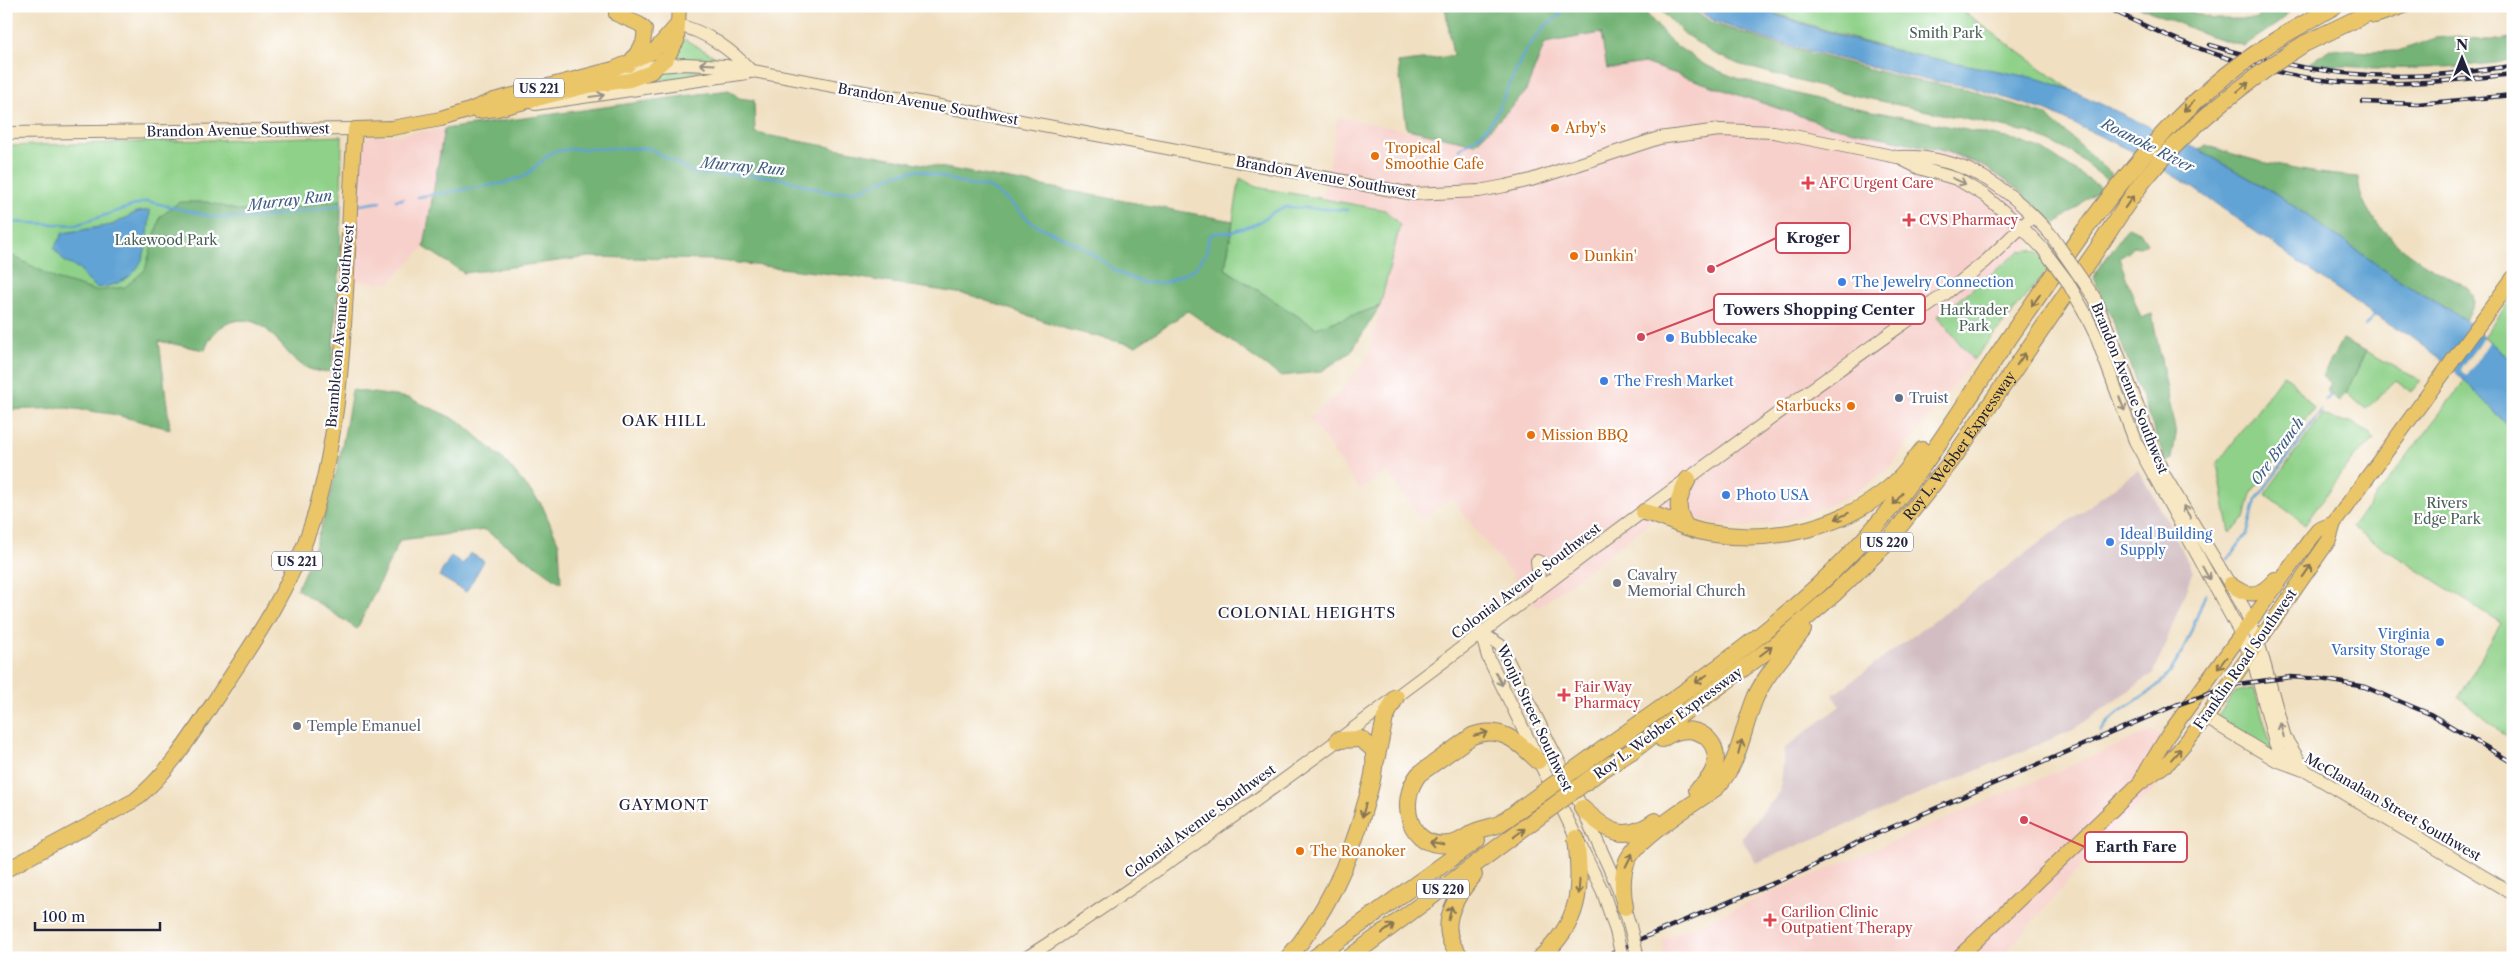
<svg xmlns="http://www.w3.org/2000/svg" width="2519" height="964" viewBox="0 0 2519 964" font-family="'Libre Caslon Text',serif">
<rect width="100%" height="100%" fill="#fff"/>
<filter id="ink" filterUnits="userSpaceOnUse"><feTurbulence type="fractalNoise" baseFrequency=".02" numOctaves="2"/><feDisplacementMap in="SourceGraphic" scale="10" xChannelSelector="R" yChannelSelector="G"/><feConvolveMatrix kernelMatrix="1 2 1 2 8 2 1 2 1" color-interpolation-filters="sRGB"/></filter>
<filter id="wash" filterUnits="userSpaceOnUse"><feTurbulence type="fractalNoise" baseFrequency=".0096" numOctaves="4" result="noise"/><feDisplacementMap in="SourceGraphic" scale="20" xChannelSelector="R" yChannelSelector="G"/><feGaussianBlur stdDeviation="1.12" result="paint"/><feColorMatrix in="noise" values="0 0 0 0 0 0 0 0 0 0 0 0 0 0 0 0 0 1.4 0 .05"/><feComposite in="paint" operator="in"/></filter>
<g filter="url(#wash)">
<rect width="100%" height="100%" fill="#f0dfc0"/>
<!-- built -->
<path fill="#f7d0cb" d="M1601,33L1607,69L1644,63L1827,125L1948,152L1985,167L2015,187L2054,225L2027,244L2025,250L2020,251L1952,304L1962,344L1973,360L1887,471L1846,498L1788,521L1744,527L1717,524L1666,510L1538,608L1451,498L1422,519L1387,471L1360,490L1309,418L1341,392L1368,356L1400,225L1385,210L1323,199L1338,117L1475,144L1525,93L1545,43Z
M444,129L424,247L389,283L353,281L362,148L365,140L371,136H389Z
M2154,730L2185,757L2100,845L2001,958H1664L1663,939Z"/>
<!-- industrial -->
<path fill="#d2bec2" d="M2138,470L2168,522L2193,572L2154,673L2073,730L1756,863L1741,838L1780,792L1785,748L1840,706L1833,695Z"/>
<!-- green -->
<path fill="#8fd189" stroke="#587a62" d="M1750,6H1956L2071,90C2016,71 1959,66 1903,52C1851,40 1801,21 1750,6Z
M684,39L721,60L673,59Z
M702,70L731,71L640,83L664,71Z
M342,136L340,262L331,371C298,376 287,347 266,329C243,310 213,323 205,350L6,311V146Z
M1240,178L1256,187L1385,210L1400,225L1380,306L1316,328L1225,269Z
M2030,250L2039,253L2050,267L1973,360L1938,316L2020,251Z
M2513,296V362L2484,337Z
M2366,351L2421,381L2412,392L2396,380L2366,409L2346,393Z
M2283,375L2290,379L2314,408L2251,494L2245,519L2230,533L2217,464Z
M2465,380L2513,431V742L2459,697L2501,623L2352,528Z
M2323,414L2337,421L2351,422L2370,434L2374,440L2353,458L2305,524L2265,494Z
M2254,688L2273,752L2216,719L2235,692Z"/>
<!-- forest -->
<path fill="#73b375" stroke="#4a6a58" d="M1445,6H1640L1672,43L1705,65L1736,78L1828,102L2011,139L2044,150L2101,188L2054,225L2015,187L1985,167L1948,152L1827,125L1644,63L1607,69L1601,33L1545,43L1525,93L1475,144L1407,129L1398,63L1453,56Z
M1656,6H1686L1715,24L1773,43L1907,79L1967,89L2046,115L2112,174L2107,180L2071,152L2031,133L1838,92L1738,64L1711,52L1682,32Z
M2137,6H2174L2213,19H2259V6H2294L2281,21L2244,46L2207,35Z
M2459,36C2478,39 2494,43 2513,37V61C2444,69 2378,72 2309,62L2330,49L2369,52L2398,51L2436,38Z
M729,90L739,98L754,100L755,133L1233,221L1225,269L1316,328L1380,306L1351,352L1320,372L1280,376L1188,311L1136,346L1066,329L970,295L848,276L712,260L589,257L464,273L424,247L444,129Z
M2206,145C2256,163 2304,173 2358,177C2359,183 2359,190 2361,195C2373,229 2409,256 2439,272C2449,278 2468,284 2473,296C2477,305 2469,313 2465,320L2393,276L2275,193L2199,150Z
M341,200L340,262L331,371C298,376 287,347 266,329C243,310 213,323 205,350L159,341L170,429L112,414L67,408L6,410V252L56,279L96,291L125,287L145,270L160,217L179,202H207L240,211L278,210Z
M2128,227L2140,232L2147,243L2140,247L2132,246L2129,252L2119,258L2141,318L2152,314L2176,435L2172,459L2166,462L2115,326L2093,277Z
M2343,339L2366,351L2346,393L2339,401L2326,391L2331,383L2322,376Z
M352,390L409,398L461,422L505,461L542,505L559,544L561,583L485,530L400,540L357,629L297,589C326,526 341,459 352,390Z"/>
<!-- water -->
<path fill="#60a3d4" stroke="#416288" d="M1691,6H1750L1846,38L1905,53L2040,79L2071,90L2199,150L2275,193L2393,276L2465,320L2513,362V431L2448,364L2409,335L2374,315L2189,185L2134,152L2047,111L1968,86L1906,76L1772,41L1716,22Z
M150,210C147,251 146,282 97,288L84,277L80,269L65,262L54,248L63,233L112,225L137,212Z
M470,553L484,561L466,592L439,576L451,556L463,564Z"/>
<!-- pier -->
<path fill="#f0dfc0" d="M2484,337L2489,342L2467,376L2461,369Z"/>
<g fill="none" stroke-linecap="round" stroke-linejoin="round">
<!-- stream -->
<path stroke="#60a3d4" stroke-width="2.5" d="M1622,6L1645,9L1659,6
M1460,149L1482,133L1494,118L1525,51L1545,26L1560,15L1563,6
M418,197L504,183L525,176L552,152L569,149L649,148L695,174L753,175L780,178L831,193L859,190L900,173L919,170L969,185L988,187L1006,199L1032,223L1083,247L1119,273L1143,283H1164L1194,269L1206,254L1209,237L1214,233L1232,232L1256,224L1275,211L1286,207L1347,210
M396,200L403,199
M360,205L380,202
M6,222L76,225L147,201L218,218L264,217L343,205
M2365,326L2376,313
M2326,400L2330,396
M2228,559L2247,534L2256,500L2321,411
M2101,732C2113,710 2140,701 2158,685C2183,663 2193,624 2206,593"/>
</g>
</g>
<g filter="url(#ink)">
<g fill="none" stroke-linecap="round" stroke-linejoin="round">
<defs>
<path id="secondary" d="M677,25C706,31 733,51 752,72
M619,69L685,64L726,66L1413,194L1479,191L1505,186L1531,180L1659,138L1719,130L1774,132L1897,157L1919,168L1957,179L1984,195L2022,227L2042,248
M535,104L747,73
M6,133L355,129
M1897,157C1963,154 2010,188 2051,235
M2094,297L2115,346L2163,473L2244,608L2258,641L2285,738L2306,771
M2084,311L2096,336L2135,441L2242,636L2255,667L2275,743L2280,753L2298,766
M1537,561L1550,567L1569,565
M1535,592L1539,578L1537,561
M1481,633L1500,645L1582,808L1617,885L1630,926
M1481,633L1488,657L1603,892L1616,931
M2206,718L2276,760L2306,771L2513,894
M1026,958C1206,842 1378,711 1549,582C1679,483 1812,389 1945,294L1986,261L2033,216"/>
<path id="primary" d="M616,14L639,24L645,29L643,44L628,65
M478,111L497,109L588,86L630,80L651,72L667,58L677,41L679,6
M2230,584C2249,598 2259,597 2275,579
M2141,780L2168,735L2309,541L2318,530L2334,523
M6,870L135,800C172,770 197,727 223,688C258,636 291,586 311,526C351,401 344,259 355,129L392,128L441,119L467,111L494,100L613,69L653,52L677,25
M1958,958L2140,783L2169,762L2206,718L2329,540L2334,523L2513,278"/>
<g id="highway">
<path d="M2375,15L2402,6"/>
<path d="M2284,35L2335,6"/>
<path d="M2304,44L2383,6"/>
<path d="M1644,512C1666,517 1686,530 1708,533C1774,544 1846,528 1896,482C1906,474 1914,460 1922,450"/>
<path d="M1686,527C1674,508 1678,498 1688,479"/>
<path d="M1662,739C1703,710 1739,759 1697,790"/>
<path d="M1592,757C1682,693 1776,632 1852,552C1904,498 1944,436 1985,374C2017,325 2051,278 2084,231"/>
<path d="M1376,761L1385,718L1396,697"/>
<path id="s1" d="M1599,772L1632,751L1779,642L1834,594L1885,545L1952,460L2102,242"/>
<path d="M1524,806C1516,812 1508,819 1499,824C1491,828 1481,828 1474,832C1466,837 1459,843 1450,844C1408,850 1397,801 1419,774L1472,736C1500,725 1518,741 1538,761"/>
<path d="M1582,808C1607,831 1624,844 1655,821"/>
<path d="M1625,907C1622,891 1621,876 1627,861C1637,838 1695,803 1717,787C1741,761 1742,728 1756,696C1768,671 1787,652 1803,630"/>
<path d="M1288,958C1327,913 1351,859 1366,802C1371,785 1377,766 1373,749L1361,739L1338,740"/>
<path d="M1314,958L1477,840"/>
<path d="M1349,958L1536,819"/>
<path d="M1462,958C1435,930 1453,899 1474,875"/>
<path d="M1540,958C1581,922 1582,889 1576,838"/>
</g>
</defs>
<!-- secondary casing -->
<use href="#secondary" stroke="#89807e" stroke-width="14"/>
<!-- primary casing -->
<use href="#primary" stroke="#89807e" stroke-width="16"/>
<!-- highway casing -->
<use href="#highway" stroke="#89807e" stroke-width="18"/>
<!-- secondary -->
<use href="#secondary" stroke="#f7e8c3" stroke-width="12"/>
<!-- primary -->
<use href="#primary" stroke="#ebc669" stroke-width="14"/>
<!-- highway -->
<use href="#highway" stroke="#ebc669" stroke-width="16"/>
<defs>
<path id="rail" d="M2104,6C2182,46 2269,79 2357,83C2409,85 2461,80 2513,74
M2210,45C2282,67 2357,80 2433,75C2459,74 2486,69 2513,66
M2363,102L2418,104L2513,95
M1603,958L1645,937L1805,870L1862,840L2176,705L2238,684L2291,677L2321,679L2365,687L2430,714L2513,763"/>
</defs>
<!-- rail casing -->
<use href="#rail" stroke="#22223b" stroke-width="4.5"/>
<!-- rail -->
<use href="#rail" stroke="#fff" stroke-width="2.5" stroke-dasharray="8" stroke-linecap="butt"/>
<defs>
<path id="secondary-bridge" d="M2051,235L2094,297
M2042,248L2067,281L2084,311
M1630,926L1638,958
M1616,931L1622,958"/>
<path id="highway-bridge" d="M2084,231C2145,149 2196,89 2284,35
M2102,242C2116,221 2129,199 2145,179C2188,125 2246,81 2304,44
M1524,806L1592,757
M1536,819L1599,772"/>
</defs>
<!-- secondary-bridge casing -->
<use href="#secondary-bridge" stroke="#89807e" stroke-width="14" stroke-linecap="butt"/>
<!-- highway-bridge casing -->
<use href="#highway-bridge" stroke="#89807e" stroke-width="18" stroke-linecap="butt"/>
<!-- secondary-bridge -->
<use href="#secondary-bridge" stroke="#f7e8c3" stroke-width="12"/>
<!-- highway-bridge -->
<use href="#highway-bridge" stroke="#ebc669" stroke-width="16"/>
</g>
<!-- one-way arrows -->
<defs><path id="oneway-shaft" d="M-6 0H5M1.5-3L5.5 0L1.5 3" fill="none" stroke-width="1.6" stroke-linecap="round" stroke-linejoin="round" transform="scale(1.25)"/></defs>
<g stroke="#978f86">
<use href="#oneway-shaft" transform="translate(707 64) rotate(-177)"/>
<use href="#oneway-shaft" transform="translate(597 96) rotate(-8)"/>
<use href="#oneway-shaft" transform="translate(1959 181) rotate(25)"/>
<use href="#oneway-shaft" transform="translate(2122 404) rotate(69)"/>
<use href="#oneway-shaft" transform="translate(2187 512) rotate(-121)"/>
<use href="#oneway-shaft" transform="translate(2206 573) rotate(61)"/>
<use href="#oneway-shaft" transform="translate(1499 679) rotate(64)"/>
<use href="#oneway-shaft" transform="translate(2282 730) rotate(-104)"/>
</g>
<g stroke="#867452">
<use href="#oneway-shaft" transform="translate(2243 87) rotate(-39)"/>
<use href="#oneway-shaft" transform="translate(2189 106) rotate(137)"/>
<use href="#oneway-shaft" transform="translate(2129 202) rotate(-55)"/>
<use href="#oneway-shaft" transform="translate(2036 300) rotate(125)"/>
<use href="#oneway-shaft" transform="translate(2021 359) rotate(-55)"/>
<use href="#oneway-shaft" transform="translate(1898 499) rotate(129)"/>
<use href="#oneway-shaft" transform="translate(1842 516) rotate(155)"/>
<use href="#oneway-shaft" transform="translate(2307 571) rotate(-55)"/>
<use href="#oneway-shaft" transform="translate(1766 651) rotate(-37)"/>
<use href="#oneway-shaft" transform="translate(2222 663) rotate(127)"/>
<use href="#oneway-shaft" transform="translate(1701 679) rotate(145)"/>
<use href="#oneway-shaft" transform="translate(1481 734) rotate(-14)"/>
<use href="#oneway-shaft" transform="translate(1740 747) rotate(-75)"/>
<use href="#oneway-shaft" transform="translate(2176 754) rotate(-49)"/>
<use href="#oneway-shaft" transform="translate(1364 810) rotate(105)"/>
<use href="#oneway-shaft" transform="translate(1519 833) rotate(-37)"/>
<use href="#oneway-shaft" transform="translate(1437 843) rotate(-169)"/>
<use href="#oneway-shaft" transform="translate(1629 860) rotate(-63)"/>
<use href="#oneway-shaft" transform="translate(1579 887) rotate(95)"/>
<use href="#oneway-shaft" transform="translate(1450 913) rotate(-78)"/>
<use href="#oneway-shaft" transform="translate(1388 929) rotate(-36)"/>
</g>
</g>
<!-- markers -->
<g fill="#e8710a" stroke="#fff" stroke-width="2">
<circle cx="1555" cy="128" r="5"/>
<circle cx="1375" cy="156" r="5"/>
<circle cx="1574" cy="256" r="5"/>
<circle cx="1851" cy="406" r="5"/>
<circle cx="1531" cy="435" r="5"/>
<circle cx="1300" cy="851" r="5"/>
</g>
<g fill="#e0444e" stroke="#fff" stroke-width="2">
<path d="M1805.5 175.5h5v5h5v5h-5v5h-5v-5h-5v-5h5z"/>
<path d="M1906.5 212.5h5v5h5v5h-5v5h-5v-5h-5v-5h5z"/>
<path d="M1561.5 687.5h5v5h5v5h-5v5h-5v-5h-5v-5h5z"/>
<path d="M1767.5 912.5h5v5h5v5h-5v5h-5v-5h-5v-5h5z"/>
</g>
<g fill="#3f7fe0" stroke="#fff" stroke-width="2">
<circle cx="1842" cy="282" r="5"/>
<circle cx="1670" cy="338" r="5"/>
<circle cx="1604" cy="381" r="5"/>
<circle cx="1726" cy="495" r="5"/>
<circle cx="2110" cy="542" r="5"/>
<circle cx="2440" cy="642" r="5"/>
</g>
<circle fill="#5c6f8a" stroke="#fff" stroke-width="2" cx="1899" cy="398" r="5"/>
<g fill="#6b7280" stroke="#fff" stroke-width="2">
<circle cx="1617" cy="583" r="5"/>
<circle cx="297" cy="726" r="5"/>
</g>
<g text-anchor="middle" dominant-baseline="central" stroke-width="4.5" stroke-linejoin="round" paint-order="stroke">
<!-- shield labels -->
<g fill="#fff" stroke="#646476" stroke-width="1">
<rect x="514" y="78.5" width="50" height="19" rx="4"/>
<rect x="1861" y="532.5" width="52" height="19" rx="4"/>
<rect x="272" y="551.5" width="50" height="19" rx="4"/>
<rect x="1417" y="879.5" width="52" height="19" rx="4"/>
</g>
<g font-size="12" font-weight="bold" fill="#22223b">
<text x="539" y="88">US 221</text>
<text x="1887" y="542">US 220</text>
<text x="297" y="561">US 221</text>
<text x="1443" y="889">US 220</text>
</g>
<!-- park labels -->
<g font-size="14" fill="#485f56" stroke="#fff">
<text x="1946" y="33">Smith Park</text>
<text x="166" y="240">Lakewood Park</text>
<text x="1974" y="310">Harkrader<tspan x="1974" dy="16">Park</tspan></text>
<text x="2447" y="503">Rivers<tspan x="2447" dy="16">Edge Park</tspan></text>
</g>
<!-- street labels -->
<g font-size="14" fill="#22223b" stroke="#fff">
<text transform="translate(928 104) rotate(10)">Brandon Avenue Southwest</text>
<text transform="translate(238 130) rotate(-1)">Brandon Avenue Southwest</text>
<text transform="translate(1326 177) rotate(10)">Brandon Avenue Southwest</text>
<text transform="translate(340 326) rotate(-85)">Brambleton Avenue Southwest</text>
<text transform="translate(2130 388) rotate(68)">Brandon Avenue Southwest</text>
<text stroke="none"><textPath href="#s1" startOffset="490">Roy L. Webber Expressway</textPath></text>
<text transform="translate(1526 581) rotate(-37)">Colonial Avenue Southwest</text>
<text transform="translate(2245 659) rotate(-55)">Franklin Road Southwest</text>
<text transform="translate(1535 718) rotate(65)">Wonju Street Southwest</text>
<text transform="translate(1668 723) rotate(-36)">Roy L. Webber Expressway</text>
<text transform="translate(2393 807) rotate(30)">McClanahan Street Southwest</text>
<text transform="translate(1200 821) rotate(-36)">Colonial Avenue Southwest</text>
</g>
<!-- food labels -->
<g font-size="14" fill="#c56008" stroke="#fff" text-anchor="start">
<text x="1565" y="128">Arby's</text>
<text x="1385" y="148">Tropical<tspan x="1385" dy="16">Smoothie Cafe</tspan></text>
<text x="1584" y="256">Dunkin'</text>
<text x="1841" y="406" text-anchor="end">Starbucks</text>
<text x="1541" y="435">Mission BBQ</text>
<text x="1310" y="851">The Roanoker</text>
</g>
<!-- health labels -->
<g font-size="14" fill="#be3a42" stroke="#fff" text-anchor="start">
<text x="1819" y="183">AFC Urgent Care</text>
<text x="1919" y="220">CVS Pharmacy</text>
<text x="1574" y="687">Fair Way<tspan x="1574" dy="16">Pharmacy</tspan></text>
<text x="1781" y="912">Carilion Clinic<tspan x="1781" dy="16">Outpatient Therapy</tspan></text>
</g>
<!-- shop labels -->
<g font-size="14" fill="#366cbe" stroke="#fff" text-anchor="start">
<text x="1852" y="282">The Jewelry Connection</text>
<text x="1680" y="338">Bubblecake</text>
<text x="1614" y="381">The Fresh Market</text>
<text x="1736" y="495">Photo USA</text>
<text x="2120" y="534">Ideal Building<tspan x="2120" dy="16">Supply</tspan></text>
<text x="2430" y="634" text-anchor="end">Virginia<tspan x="2430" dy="16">Varsity Storage</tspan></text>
</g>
<!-- service labels -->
<g font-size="14" fill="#4e5e75" stroke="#fff" text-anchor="start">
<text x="1909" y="398">Truist</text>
</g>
<!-- worship labels -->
<g font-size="14" fill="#5b616d" stroke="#fff" text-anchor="start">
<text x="1627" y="575">Cavalry<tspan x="1627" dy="16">Memorial Church</tspan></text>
<text x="307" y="726">Temple Emanuel</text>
</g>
<!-- water labels -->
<g font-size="15" font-style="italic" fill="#3e5c80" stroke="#fff">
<text transform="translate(2148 145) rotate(27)">Roanoke River</text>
<text transform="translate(743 166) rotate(5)">Murray Run</text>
<text transform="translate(290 200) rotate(-7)">Murray Run</text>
<text transform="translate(2277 451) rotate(-54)">Ore Branch</text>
</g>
<!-- neighbourhood labels -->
<g font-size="15" letter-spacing="1" fill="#22223b" stroke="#fff">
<text x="664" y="420">OAK HILL</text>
<text x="1307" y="612">COLONIAL HEIGHTS</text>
<text x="664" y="804">GAYMONT</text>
</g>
</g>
<!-- callouts -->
<path fill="none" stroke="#d1495b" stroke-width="2" d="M1711 269L1776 238M1641 337L1714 309M2024 820L2085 847"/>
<g fill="#d1495b" stroke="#fff" stroke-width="2">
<circle cx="1711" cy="269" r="5"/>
<circle cx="1641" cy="337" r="5"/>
<circle cx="2024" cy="820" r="5"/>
</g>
<g fill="#fff" stroke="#d1495b" stroke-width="2">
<rect x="1776" y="223" width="74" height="30" rx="5"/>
<rect x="1714" y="294" width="211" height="30" rx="5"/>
<rect x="2085" y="832" width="102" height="30" rx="5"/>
</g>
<g font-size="15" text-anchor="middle" font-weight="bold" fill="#22223b">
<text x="1813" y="243">Kroger</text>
<text x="1819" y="315">Towers Shopping Center</text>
<text x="2136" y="852">Earth Fare</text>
</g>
<!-- margin -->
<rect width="2519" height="964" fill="none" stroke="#fff" stroke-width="25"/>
<!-- north arrow -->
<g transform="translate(2462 58)" stroke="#ffffff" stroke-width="4" paint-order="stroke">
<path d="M0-4L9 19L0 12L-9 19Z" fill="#22223b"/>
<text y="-8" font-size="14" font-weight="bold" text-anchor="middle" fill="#22223b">N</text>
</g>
<!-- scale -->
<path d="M35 922v8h125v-8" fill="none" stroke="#22223b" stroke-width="2.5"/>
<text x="42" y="922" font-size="15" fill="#22223b" stroke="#ffffff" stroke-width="4" paint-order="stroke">100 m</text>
</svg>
